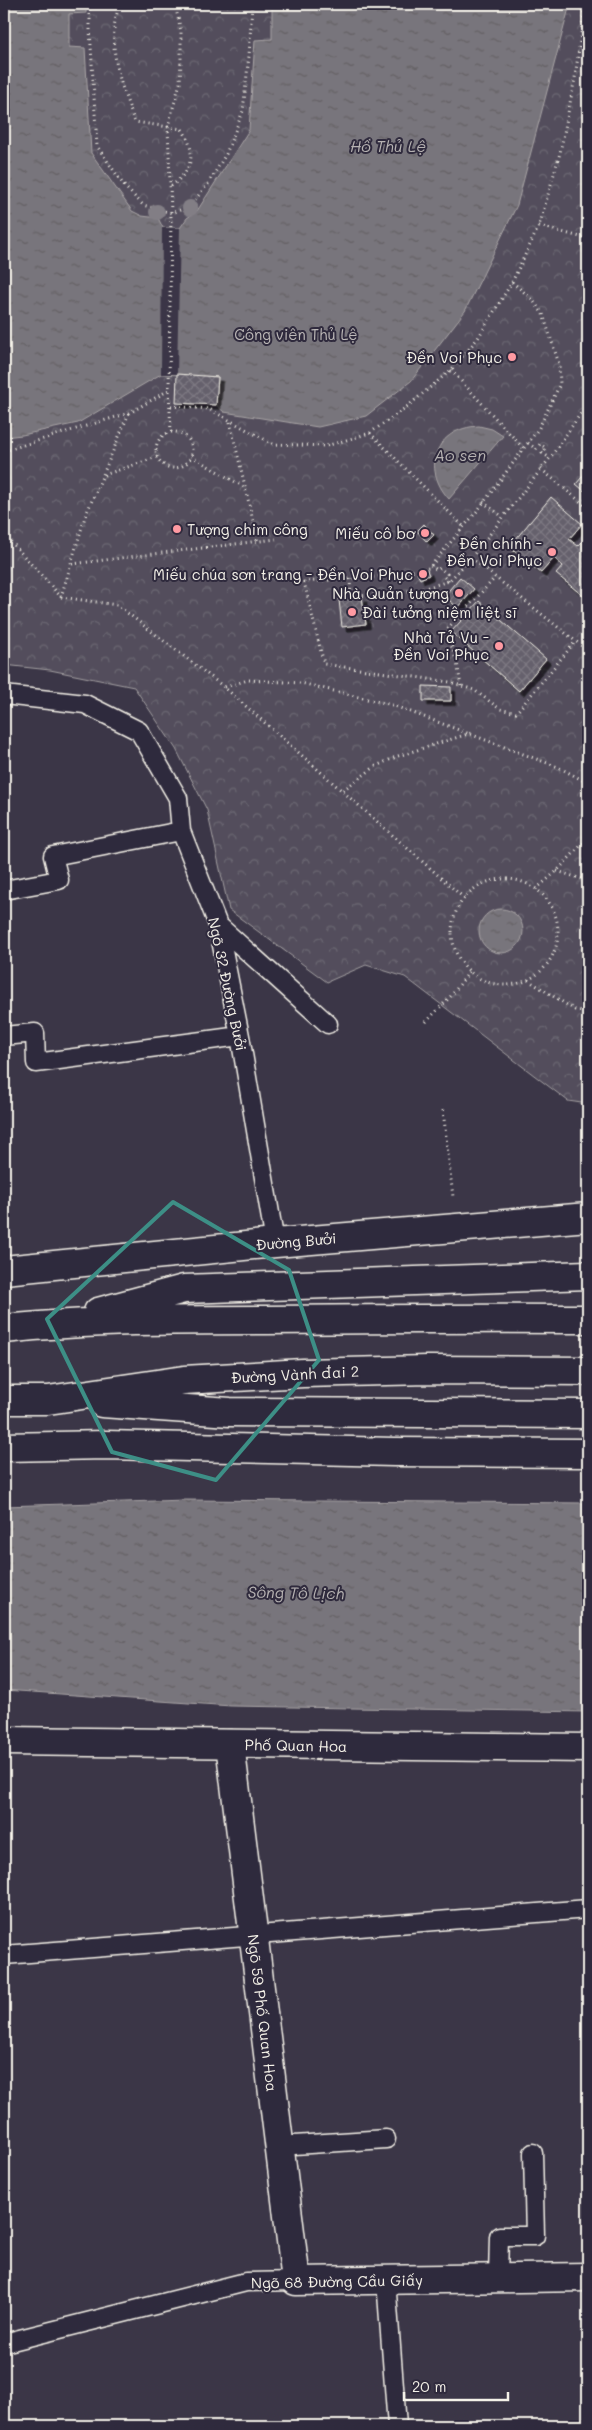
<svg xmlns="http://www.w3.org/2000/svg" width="592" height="2430" viewBox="0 0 592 2430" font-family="Mali,sans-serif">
<defs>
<pattern id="park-crowns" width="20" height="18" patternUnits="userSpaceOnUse" patternTransform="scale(1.25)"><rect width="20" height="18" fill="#534e5c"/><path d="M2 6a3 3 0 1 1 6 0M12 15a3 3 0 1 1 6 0" fill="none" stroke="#6c6873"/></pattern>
<pattern id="water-ripples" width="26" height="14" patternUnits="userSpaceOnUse" patternTransform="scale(1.25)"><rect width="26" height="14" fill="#78747b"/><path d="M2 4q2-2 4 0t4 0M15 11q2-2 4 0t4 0" fill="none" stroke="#636063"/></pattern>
<pattern id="building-cross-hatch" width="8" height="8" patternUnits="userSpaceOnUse" patternTransform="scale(1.25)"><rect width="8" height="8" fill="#65616c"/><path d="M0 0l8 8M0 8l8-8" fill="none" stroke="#7c7881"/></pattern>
<filter id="shadow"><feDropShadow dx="4.5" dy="4.5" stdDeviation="0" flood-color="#0009"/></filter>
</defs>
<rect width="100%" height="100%" fill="#3b3647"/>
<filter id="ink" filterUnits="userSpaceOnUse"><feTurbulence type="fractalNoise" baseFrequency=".02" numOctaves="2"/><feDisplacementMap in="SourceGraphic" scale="10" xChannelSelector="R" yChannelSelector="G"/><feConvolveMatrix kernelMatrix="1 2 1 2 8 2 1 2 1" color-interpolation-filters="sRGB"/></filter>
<g filter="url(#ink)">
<!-- park -->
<path fill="url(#park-crowns)" stroke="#a4a0a2" d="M4,4H588V1104L568,1101L405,977L366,965L327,982L229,910L207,810L176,749L134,687L50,670L4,665Z"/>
<!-- water -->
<path fill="url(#water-ripples)" stroke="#aaa6a7" d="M4,4H86V13L69,14V47L85,48L91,153L132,211L142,216L158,218L163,228H180L187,218L197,211L249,130L255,40L272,39V4H256H570L517,205L465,311L411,381L366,416L318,427L224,412L216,405L218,377L161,374L78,423L22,435L4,437Z
M479,426L492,429L503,436L449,499C421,468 435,428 479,426Z
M479 931a22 22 0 1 1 44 0a22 22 0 1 1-44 0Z
M185,1500L588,1503V1712L231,1706L4,1690V1506Z"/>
<!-- pier -->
<path fill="#3b3647" d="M162,228H180L177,374H161Z"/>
<!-- building -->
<path fill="url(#building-cross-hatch)" stroke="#f4f1e8" filter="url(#shadow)" d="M177,374L218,377L216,405L176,403Z
M588,470V494L576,484Z
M551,497L582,524L569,539L578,546L584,540L588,543L587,599L556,574L563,566L554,558L541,573L509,547Z
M424,524L434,535L427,542L417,531Z
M427,570L429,575L420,579L417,573Z
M460,577L474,589L458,608L444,596Z
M362,597L366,624L342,627L339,600Z
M479,601L546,659L519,691L451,632Z
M423,686L451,687V701H423Z"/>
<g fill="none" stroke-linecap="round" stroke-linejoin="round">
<defs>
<path id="lane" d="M4,695L85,704L139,731L178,798L181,831L218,925L240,1036L275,1243
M4,890L59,880L53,856L181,831
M218,925L328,1024
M4,1036L35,1033L36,1063L240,1036
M4,1955L588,1909
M279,2146L386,2139
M498,2278L499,2236H535L533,2153
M386,2280L397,2426
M4,2343L246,2282L296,2281"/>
<path id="street" d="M230,1744L296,2281L588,2277"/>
<path id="secondary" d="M4,1741L588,1748"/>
<path id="primary" d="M4,1270L275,1243L588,1217
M4,1447L106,1445L394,1452L588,1453"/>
<path id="highway" d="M98,1312L184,1289L588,1275
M4,1329C91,1320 178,1320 265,1320C373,1319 481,1318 588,1319
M4,1400H48L184,1380L303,1373L428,1370L588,1371
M102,1403L230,1412L588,1414"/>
</defs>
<!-- lane casing -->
<use href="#lane" stroke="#f4f1e8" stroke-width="21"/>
<!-- street casing -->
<use href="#street" stroke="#f4f1e8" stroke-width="31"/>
<!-- secondary casing -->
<use href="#secondary" stroke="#f4f1e8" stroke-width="31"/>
<!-- primary casing -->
<use href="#primary" stroke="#f4f1e8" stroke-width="31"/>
<!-- highway casing -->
<use href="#highway" stroke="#f4f1e8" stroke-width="31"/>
<!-- path -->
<path stroke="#f4f1e8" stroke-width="3" stroke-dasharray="1 4" stroke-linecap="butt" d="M90,4V29L97,146L125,187L143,205L171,213L189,207L208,184L226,154L243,111L249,56L252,4
M121,4C103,37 122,90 135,122L182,129C198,153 192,171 170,187
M539,226L588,239
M512,282L532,299L543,314L559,364L560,384L539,428L478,510L429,568L376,577L304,582L324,664L450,682L474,690L500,709L516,713L575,642
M451,370L524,449
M171,406L209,409L273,444L326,446L370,433L408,406L451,370L478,338L512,282L539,226L560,153L575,78L585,4
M230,422L258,542
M171,432L169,390L171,213L168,126L180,83L181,60V31L176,9L172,4
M156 450a18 18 0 1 1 36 0a18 18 0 1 1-36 0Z
M370,433L464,527
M528,443L536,449L540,444L546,448L542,453L550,458
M4,451L129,413L169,390
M191,456L244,487
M541,469L588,508
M104,475L157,457
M483,502L503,517
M4,534L61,597L117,605L224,687L464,898
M471,558L583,647L588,640
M72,564L276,539
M431,565L437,570L440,568L447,574L444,577L449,581
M350,579L351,597
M61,597L85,517L129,413
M338,598L418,590L449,581L471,558L550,458L588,403
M461,686L457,662L446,630L495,578
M225,687L248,680L301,683L392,705L558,767L588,783
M343,790L376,766L398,756L471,733
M557,871L588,881
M452 932a53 53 0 1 1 106 0a53 53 0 1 1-106 0Z
M536,889L557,871L588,838
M528,980L575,1010L588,1012
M426,1022L451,996L469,972
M443,1110L453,1197"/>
<!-- lane -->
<use href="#lane" stroke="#2f2a3d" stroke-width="18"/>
<!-- street -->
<use href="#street" stroke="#2f2a3d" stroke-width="28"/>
<!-- secondary -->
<use href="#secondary" stroke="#2f2a3d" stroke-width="28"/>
<!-- primary -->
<use href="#primary" stroke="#2f2a3d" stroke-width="28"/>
<!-- highway -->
<use href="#highway" stroke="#2f2a3d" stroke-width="28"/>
</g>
<!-- trees -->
<g fill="#827e85">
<circle cx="190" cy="208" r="8"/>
<circle cx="157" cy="212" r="8"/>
</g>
</g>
<!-- marked area -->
<path fill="none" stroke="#3d8f86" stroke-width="4" stroke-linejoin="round" d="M173,1202L289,1270L319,1360L216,1480L112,1452L47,1319Z"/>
<!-- markers -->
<g fill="#ff9aa2" stroke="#2f2a3d" stroke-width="2">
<circle cx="512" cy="357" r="5"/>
<circle cx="177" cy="529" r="5"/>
<circle cx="425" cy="533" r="5"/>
<circle cx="552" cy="552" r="5"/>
<circle cx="423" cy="574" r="5"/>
<circle cx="459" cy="593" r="5"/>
<circle cx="352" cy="612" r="5"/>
<circle cx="499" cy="646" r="5"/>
</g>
<g text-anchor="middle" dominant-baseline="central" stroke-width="4" stroke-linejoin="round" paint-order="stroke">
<!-- park labels -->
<g font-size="15" fill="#bcb8b7" stroke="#2f2a3d">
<text x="296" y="334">Công viên Thủ Lệ</text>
</g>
<!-- poi labels -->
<g font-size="15" fill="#f4f1e8" stroke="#2f2a3d" text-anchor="end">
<text x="502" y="357">Đền Voi Phục</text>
<text x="187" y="529" text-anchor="start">Tượng chim công</text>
<text x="415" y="533">Miếu cô bơ</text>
<text x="542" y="543">Đền chính -<tspan x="542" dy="17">Đền Voi Phục</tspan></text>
<text x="413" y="574">Miếu chúa sơn trang - Đền Voi Phục</text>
<text x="449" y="593">Nhà Quản tượng</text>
<text x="362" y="612" text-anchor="start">Đài tưởng niệm liệt sĩ</text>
<text x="489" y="637">Nhà Tả Vu -<tspan x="489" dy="17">Đền Voi Phục</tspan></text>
</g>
<!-- street labels -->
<g font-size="15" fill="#f4f1e8" stroke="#2f2a3d">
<text transform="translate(228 984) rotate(78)">Ngõ 32 Đường Bưởi</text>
<text transform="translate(296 1241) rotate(-5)">Đường Bưởi</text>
<text transform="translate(295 1374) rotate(-3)">Đường Vành đai 2</text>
<text transform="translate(296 1745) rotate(1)">Phố Quan Hoa</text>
<text transform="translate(263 2013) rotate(83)">Ngõ 59 Phố Quan Hoa</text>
<text transform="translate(337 2281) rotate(-1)">Ngõ 68 Đường Cầu Giấy</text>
</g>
<!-- water labels -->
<g font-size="16" font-style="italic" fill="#b6b2b2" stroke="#2f2a3d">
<text x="388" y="145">Hồ Thủ Lệ</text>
<text x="460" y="454">Ao sen</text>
<text transform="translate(296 1592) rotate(1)">Sông Tô Lịch</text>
</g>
</g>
<!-- margin -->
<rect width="592" height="2430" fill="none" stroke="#2f2a3d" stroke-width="20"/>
<rect x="10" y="10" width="572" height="2410" fill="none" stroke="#f4f1e8" stroke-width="2" filter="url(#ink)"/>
<!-- scale -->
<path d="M404 2392v8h104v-8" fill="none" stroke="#f4f1e8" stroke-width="2.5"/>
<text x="412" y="2392" font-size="15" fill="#f4f1e8" stroke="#2f2a3d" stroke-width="4" paint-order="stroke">20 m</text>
</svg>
